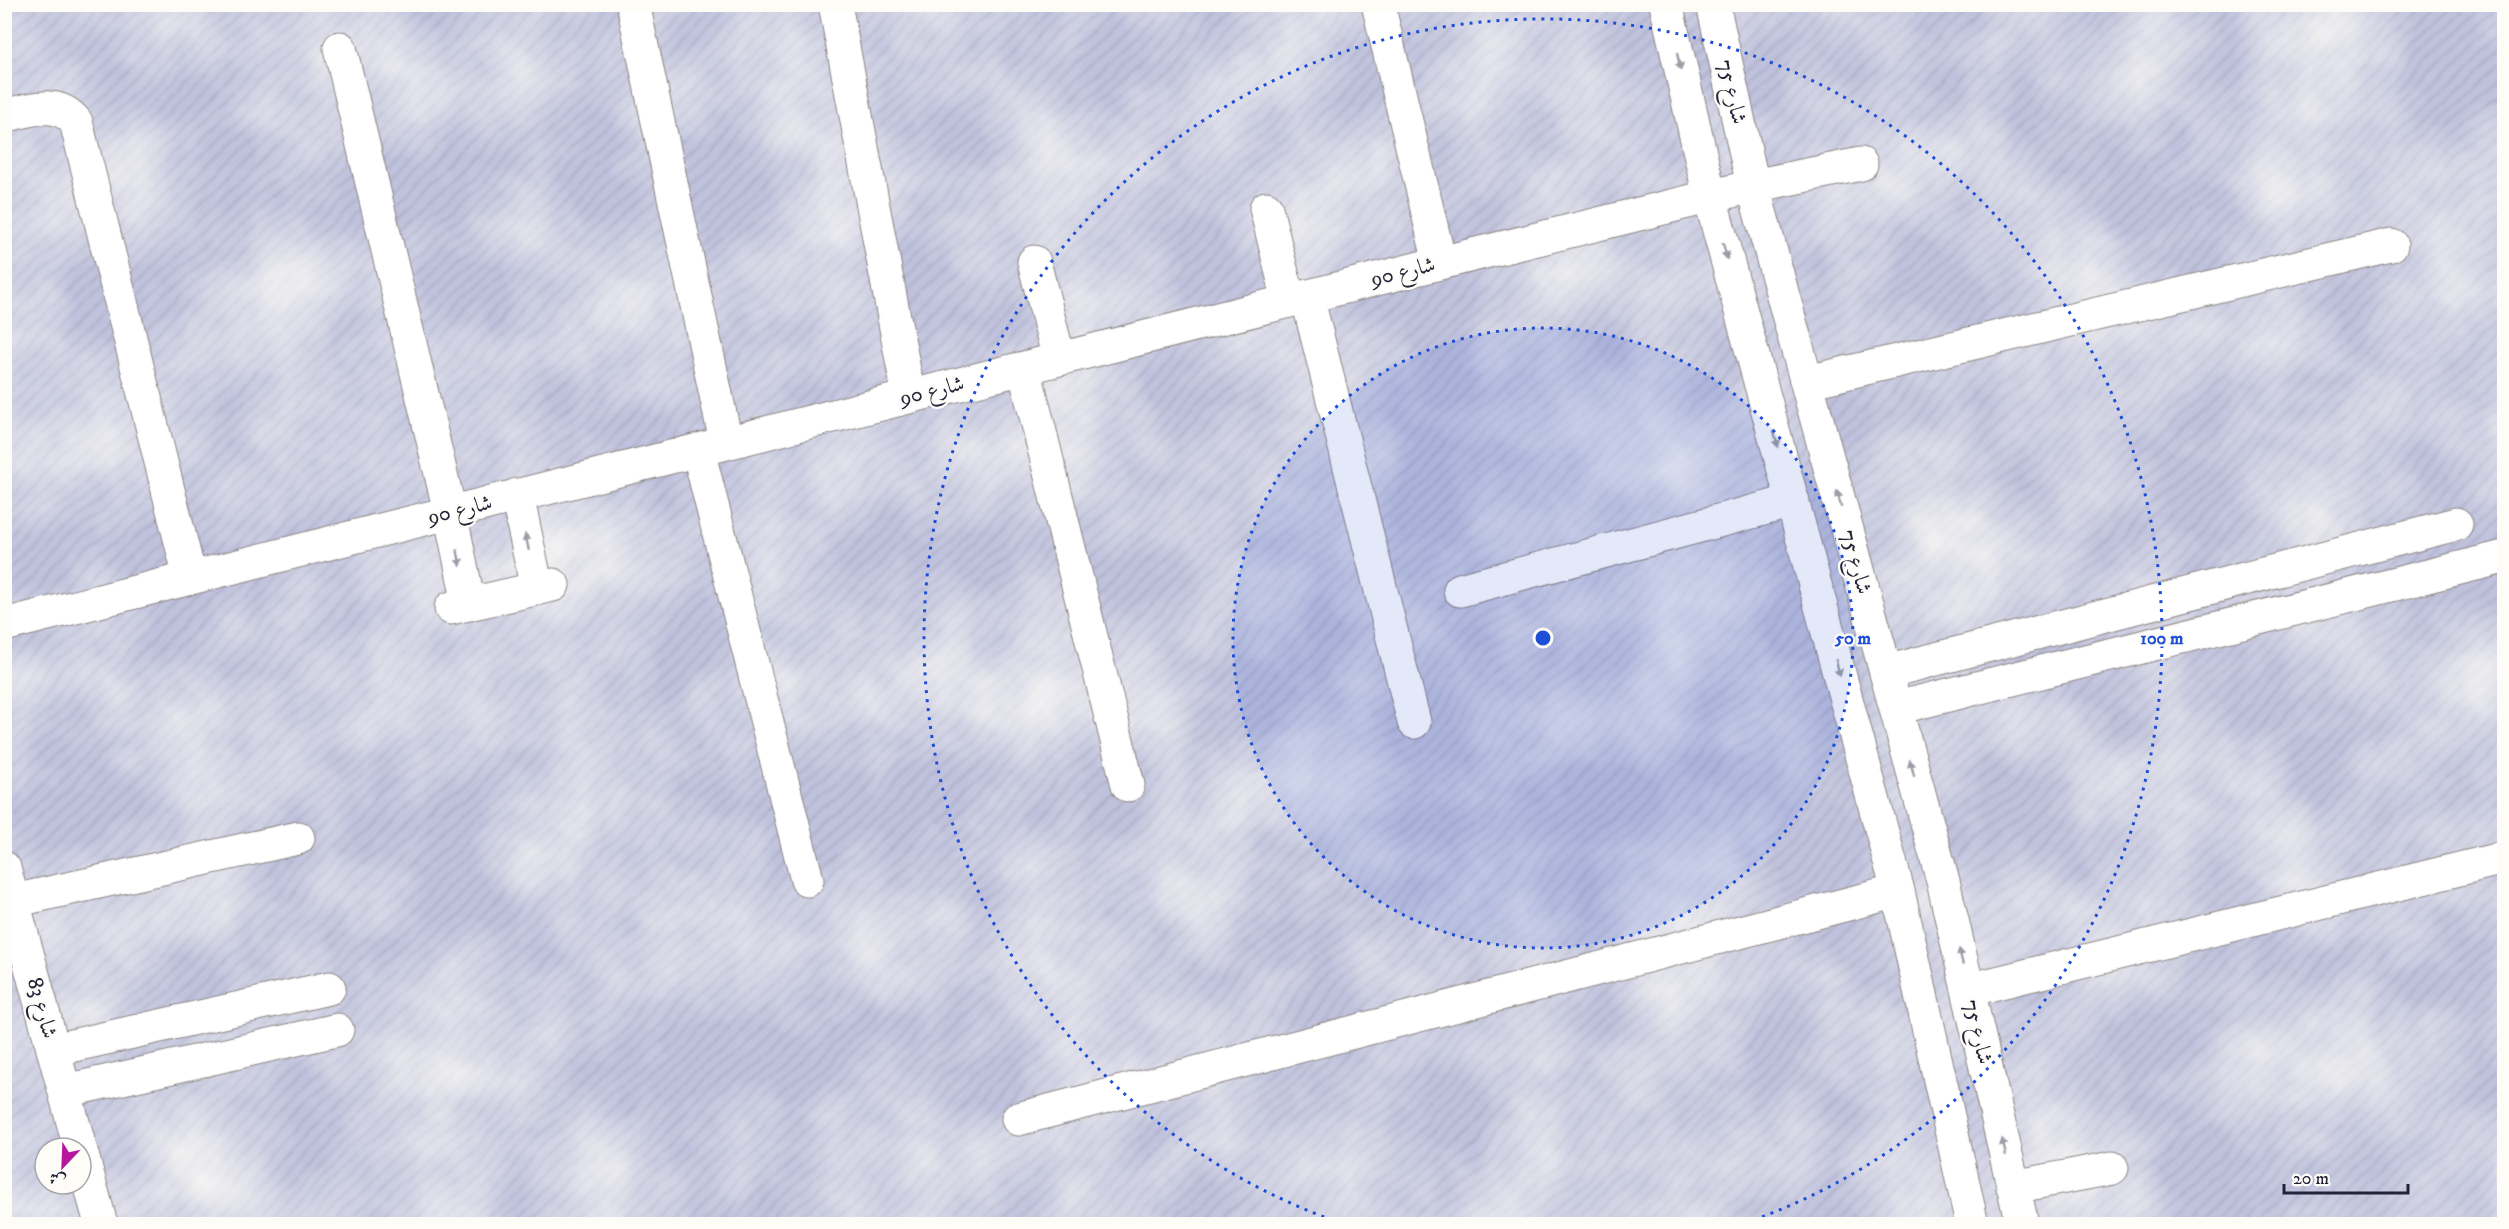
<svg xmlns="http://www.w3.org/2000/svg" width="2509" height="1229" viewBox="0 0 2509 1229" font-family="'IM FELL DW Pica',Amiri,serif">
<defs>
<pattern id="industrial-furrows" width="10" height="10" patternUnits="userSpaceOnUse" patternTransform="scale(1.5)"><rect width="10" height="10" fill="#c0c2dd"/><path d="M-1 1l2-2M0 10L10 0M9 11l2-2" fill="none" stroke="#a5a6bf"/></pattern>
</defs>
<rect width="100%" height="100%" fill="#fdfcf7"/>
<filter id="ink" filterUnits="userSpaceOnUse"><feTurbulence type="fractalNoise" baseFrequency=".0167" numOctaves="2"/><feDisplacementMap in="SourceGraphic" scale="12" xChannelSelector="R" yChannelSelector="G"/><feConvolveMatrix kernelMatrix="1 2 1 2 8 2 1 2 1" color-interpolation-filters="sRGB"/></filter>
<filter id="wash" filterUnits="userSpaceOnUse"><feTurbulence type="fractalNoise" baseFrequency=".008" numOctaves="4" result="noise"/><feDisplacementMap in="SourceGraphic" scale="24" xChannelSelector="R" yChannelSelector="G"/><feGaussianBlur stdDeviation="1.35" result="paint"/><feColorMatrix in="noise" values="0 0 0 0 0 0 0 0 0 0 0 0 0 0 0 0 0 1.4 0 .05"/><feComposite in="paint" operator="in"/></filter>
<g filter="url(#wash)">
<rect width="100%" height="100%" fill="#f4e4ca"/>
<!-- industrial -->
<path fill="url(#industrial-furrows)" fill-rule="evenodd" d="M5,5H2504V1224H5ZM45,1148H81V1184H45Z"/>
</g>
<g filter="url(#ink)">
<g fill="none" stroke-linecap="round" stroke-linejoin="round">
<defs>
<path id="minor" d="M633,4L726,442
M835,4L909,397
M1378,4L1440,263
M1666,4L1710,197L1898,891L1972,1224
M1713,4L1753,186L1943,881L2022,1224
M340,48L450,512L469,604
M4,116C29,110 57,98 76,122L190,578
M1266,208L1289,301
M1034,262L1059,359
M1307,296L1414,722
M1024,368L1128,785
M1807,382L2391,245
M698,450L807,880
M517,495L537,589
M1460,590L1793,501
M451,608L553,585
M4,625L1440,263L1753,186L1861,164
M1886,672L2456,524
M1896,708L2504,557
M4,868L80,1148
M13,901L298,838
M1968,990L2504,858
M53,1050L329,988
M65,1091L337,1030
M1018,1119L1898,891
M81,1151L101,1224
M2013,1187L2112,1168"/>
</defs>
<!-- minor casing -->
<use href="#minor" stroke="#8b8382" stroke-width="35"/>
<!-- minor -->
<use href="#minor" stroke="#fff" stroke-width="33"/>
</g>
<!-- one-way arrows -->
<defs><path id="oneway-solid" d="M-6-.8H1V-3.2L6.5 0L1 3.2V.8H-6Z" transform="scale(1.5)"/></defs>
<g fill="#9c9ca7">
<use href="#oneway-solid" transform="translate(1679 62) rotate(77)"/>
<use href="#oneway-solid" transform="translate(1725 251) rotate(75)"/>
<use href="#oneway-solid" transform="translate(1776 439) rotate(75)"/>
<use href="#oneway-solid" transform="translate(1839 499) rotate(-105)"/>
<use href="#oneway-solid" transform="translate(527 542) rotate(-102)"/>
<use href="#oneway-solid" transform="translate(459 558) rotate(78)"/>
<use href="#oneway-solid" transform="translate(1838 668) rotate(75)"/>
<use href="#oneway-solid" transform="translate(1912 768) rotate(-105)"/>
<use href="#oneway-solid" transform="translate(1961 957) rotate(-103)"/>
<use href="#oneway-solid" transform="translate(2004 1147) rotate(-103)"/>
</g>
</g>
<!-- distance rings -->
<circle cx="1543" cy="638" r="310" fill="#1d4ed8" fill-opacity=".12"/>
<g fill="none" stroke="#1d4ed8" stroke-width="3" stroke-dasharray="3 6">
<circle cx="1543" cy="638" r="310"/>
<path d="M1341 1223A619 619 0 1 1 1745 1223"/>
</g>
<g text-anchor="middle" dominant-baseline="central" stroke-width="4.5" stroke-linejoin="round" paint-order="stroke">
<!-- street labels -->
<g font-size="22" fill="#22223b" stroke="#fdfcf7">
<text transform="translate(1732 92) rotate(77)">شارع 75</text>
<text transform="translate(1403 272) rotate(-14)">شارع 90</text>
<text transform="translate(932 391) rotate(-14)">شارع 90</text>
<text transform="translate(460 510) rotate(-14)">شارع 90</text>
<text transform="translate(1856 562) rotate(75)">شارع 75</text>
<text transform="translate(42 1008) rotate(75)">شارع 83</text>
<text transform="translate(1978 1032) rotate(77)">شارع 75</text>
</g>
</g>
<circle cx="1543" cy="638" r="9" fill="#1d4ed8" stroke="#fdfcf7" stroke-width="3"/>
<g font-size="18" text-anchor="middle" font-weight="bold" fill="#1d4ed8" stroke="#fdfcf7" stroke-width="4.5" stroke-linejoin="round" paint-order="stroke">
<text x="1853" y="644">50 m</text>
<text x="2162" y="644">100 m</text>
</g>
<!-- margin -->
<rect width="2509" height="1229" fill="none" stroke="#fdfcf7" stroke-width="24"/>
<!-- north arrow -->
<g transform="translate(63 1166) rotate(203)"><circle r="28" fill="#fdfcf7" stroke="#a5a5ac" stroke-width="1.5"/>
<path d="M0-4.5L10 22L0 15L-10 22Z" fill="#b5179e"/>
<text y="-9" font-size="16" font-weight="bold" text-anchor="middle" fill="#22223b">ش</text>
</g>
<!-- scale -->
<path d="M2284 1184v9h124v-9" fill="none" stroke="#22223b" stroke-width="3"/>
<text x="2293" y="1184" font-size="18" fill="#22223b" stroke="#fdfcf7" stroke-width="4.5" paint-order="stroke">20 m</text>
</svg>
